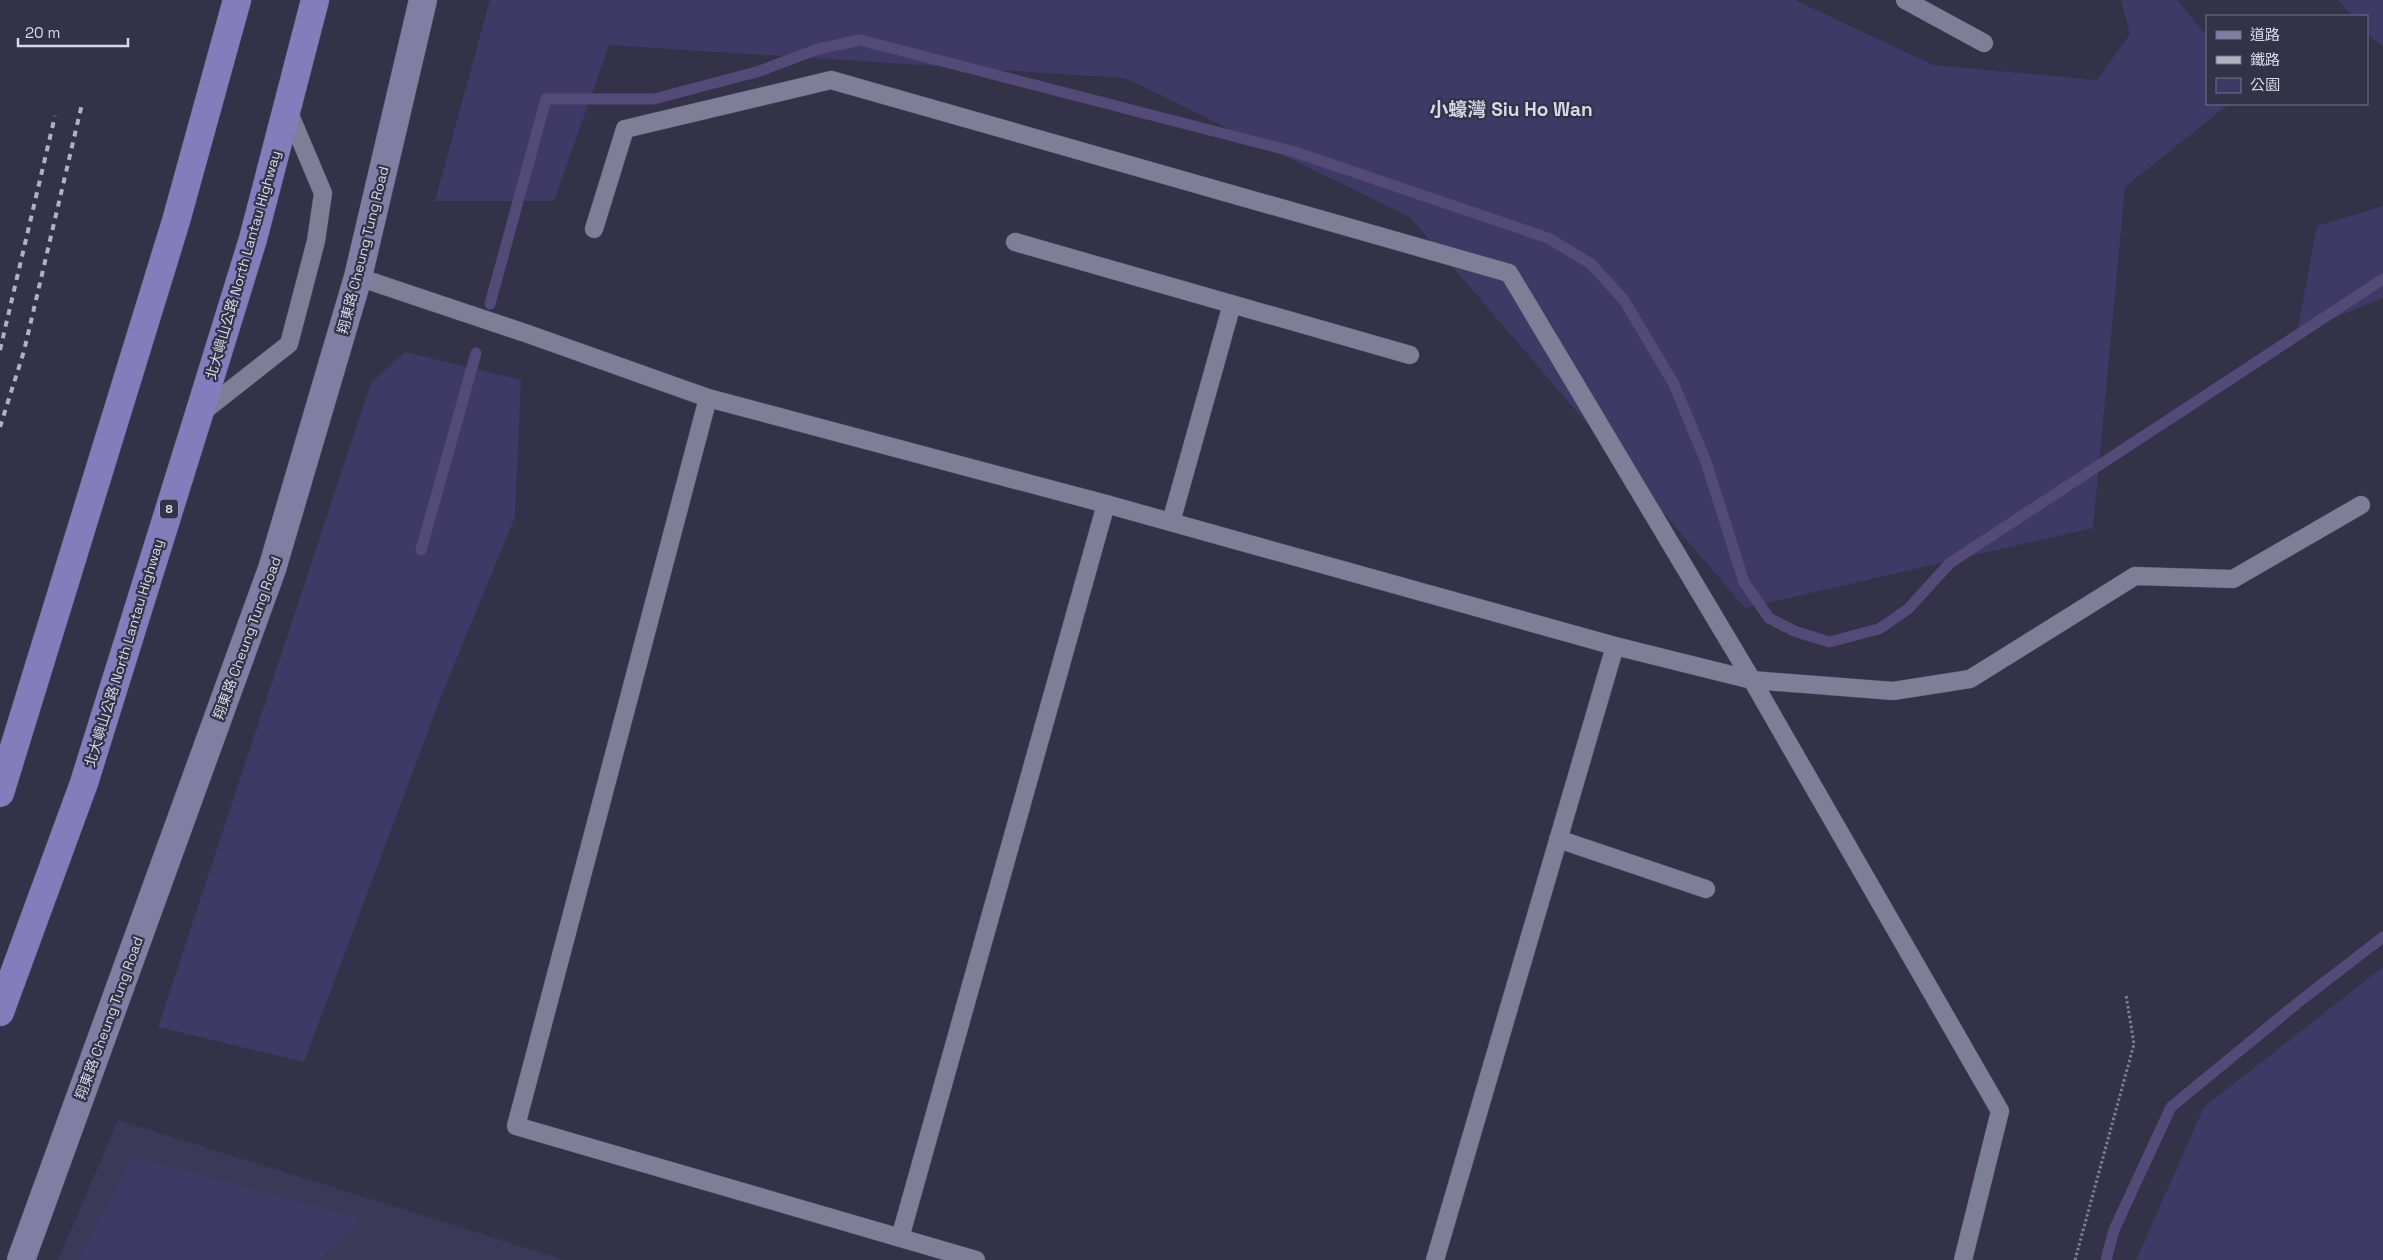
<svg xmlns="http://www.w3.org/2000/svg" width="2383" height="1260" viewBox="0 0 2383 1260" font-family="'Space Grotesk','Noto Sans TC',sans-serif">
<rect width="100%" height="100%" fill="#333249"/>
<!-- built -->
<path fill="#3b3957" d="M118,1120L565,1260H58Z"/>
<!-- green -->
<path fill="#3e3a65" d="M490,0H1795L1933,65L2097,80L2130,34L2121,0H2177L2207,36V104H2229L2125,187L2093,528L1745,608L1410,217L1125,78L609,45L554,201H435Z
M2338,0H2383V47L2367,33V16H2352Z
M2383,206V298L2297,333L2317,226Z
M405,352L521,380L515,517L442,694L304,1062L158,1027L371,383Z
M2383,967V1260H2136L2204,1107Z
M133,1156L360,1219L318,1260H79Z"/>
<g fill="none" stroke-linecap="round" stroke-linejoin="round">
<!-- stream -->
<path stroke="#544a77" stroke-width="11" d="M490,304L546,99H654L760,71L818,49L860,40L1295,152L1548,238L1591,264L1624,300L1674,384L1706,462L1744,582L1769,618L1794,631L1829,642L1879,629L1908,609L1950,563L2383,279
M421,550L476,353
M2106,1260L2114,1230L2171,1107L2300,1001L2383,937"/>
<defs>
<path id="service" d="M1905,0L1984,43
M594,229L625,129L831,80L1509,273L1752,680L2000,1111L1963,1260
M1015,242L1410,355
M358,277L528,334L708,398L1106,504L1615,646L1752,680L1893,691L1970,679L2135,576L2233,579L2361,505
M708,398L516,1126L976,1260
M200,414L289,344L316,241L323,193L287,108
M1171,522L1232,304
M1558,839L1706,889
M900,1238L1106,504
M1435,1260L1615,646"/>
<path id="secondary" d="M21,1260L272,569L358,277L423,0"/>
<path id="motorway" d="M0,793L176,221L237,0
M0,1012L84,783L199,414L253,239L315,0"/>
</defs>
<!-- service casing -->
<use href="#service" stroke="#504e63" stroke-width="19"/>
<!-- secondary casing -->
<use href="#secondary" stroke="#504e63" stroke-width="29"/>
<!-- motorway casing -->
<use href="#motorway" stroke="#504e63" stroke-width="29"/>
<!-- path -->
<path stroke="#7e7e91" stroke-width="3" stroke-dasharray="2.5 2.5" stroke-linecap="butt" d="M2075,1260L2134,1044L2126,995"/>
<!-- service -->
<use href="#service" stroke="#7f7e99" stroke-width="18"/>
<!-- secondary -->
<use href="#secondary" stroke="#807ea3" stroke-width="28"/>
<!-- motorway -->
<use href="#motorway" stroke="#837ebb" stroke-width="28"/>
<!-- rail -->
<path stroke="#b1b1c2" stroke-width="4" stroke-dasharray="6 6" stroke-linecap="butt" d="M0,350L55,116
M0,427L24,351L82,104"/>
</g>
<g text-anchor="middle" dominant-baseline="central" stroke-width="4.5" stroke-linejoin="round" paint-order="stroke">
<!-- shield labels -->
<rect fill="#333249" stroke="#a6a6b8" stroke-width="1" x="160" y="499.5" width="18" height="19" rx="4"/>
<g font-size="12" font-weight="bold" fill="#d8d8e7">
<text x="169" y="509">8</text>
</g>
<!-- street labels -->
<g font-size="14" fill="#d8d8e7" stroke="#333249">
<text transform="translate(363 250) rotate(-76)">翔東路 Cheung Tung Road</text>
<text transform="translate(243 265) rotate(-74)">北大嶼山公路 North Lantau Highway</text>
<text transform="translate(247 638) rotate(-70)">翔東路 Cheung Tung Road</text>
<text transform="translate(124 653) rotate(-73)">北大嶼山公路 North Lantau Highway</text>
<text transform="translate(109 1018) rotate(-70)">翔東路 Cheung Tung Road</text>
</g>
<!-- district labels -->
<g font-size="19" font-weight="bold" fill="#d8d8e7" stroke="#333249">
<text x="1511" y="109">小蠔灣 Siu Ho Wan</text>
</g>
</g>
<!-- legend -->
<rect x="2206" y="15" width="162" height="90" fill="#333249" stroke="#757488"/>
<rect x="2216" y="31" width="25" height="8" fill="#807ea3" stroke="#757488"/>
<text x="2250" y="40" font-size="15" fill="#d8d8e7">道路</text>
<rect x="2216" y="56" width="25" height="8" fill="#b1b1c2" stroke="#757488"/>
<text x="2250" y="65" font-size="15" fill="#d8d8e7">鐵路</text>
<rect x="2216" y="78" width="25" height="15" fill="#3e3a65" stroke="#757488"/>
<text x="2250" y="90" font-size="15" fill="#d8d8e7">公園</text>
<!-- scale -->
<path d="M18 38v8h110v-8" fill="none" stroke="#d8d8e7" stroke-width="2.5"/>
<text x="25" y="38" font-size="15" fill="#d8d8e7" stroke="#333249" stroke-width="4" paint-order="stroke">20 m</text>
</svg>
